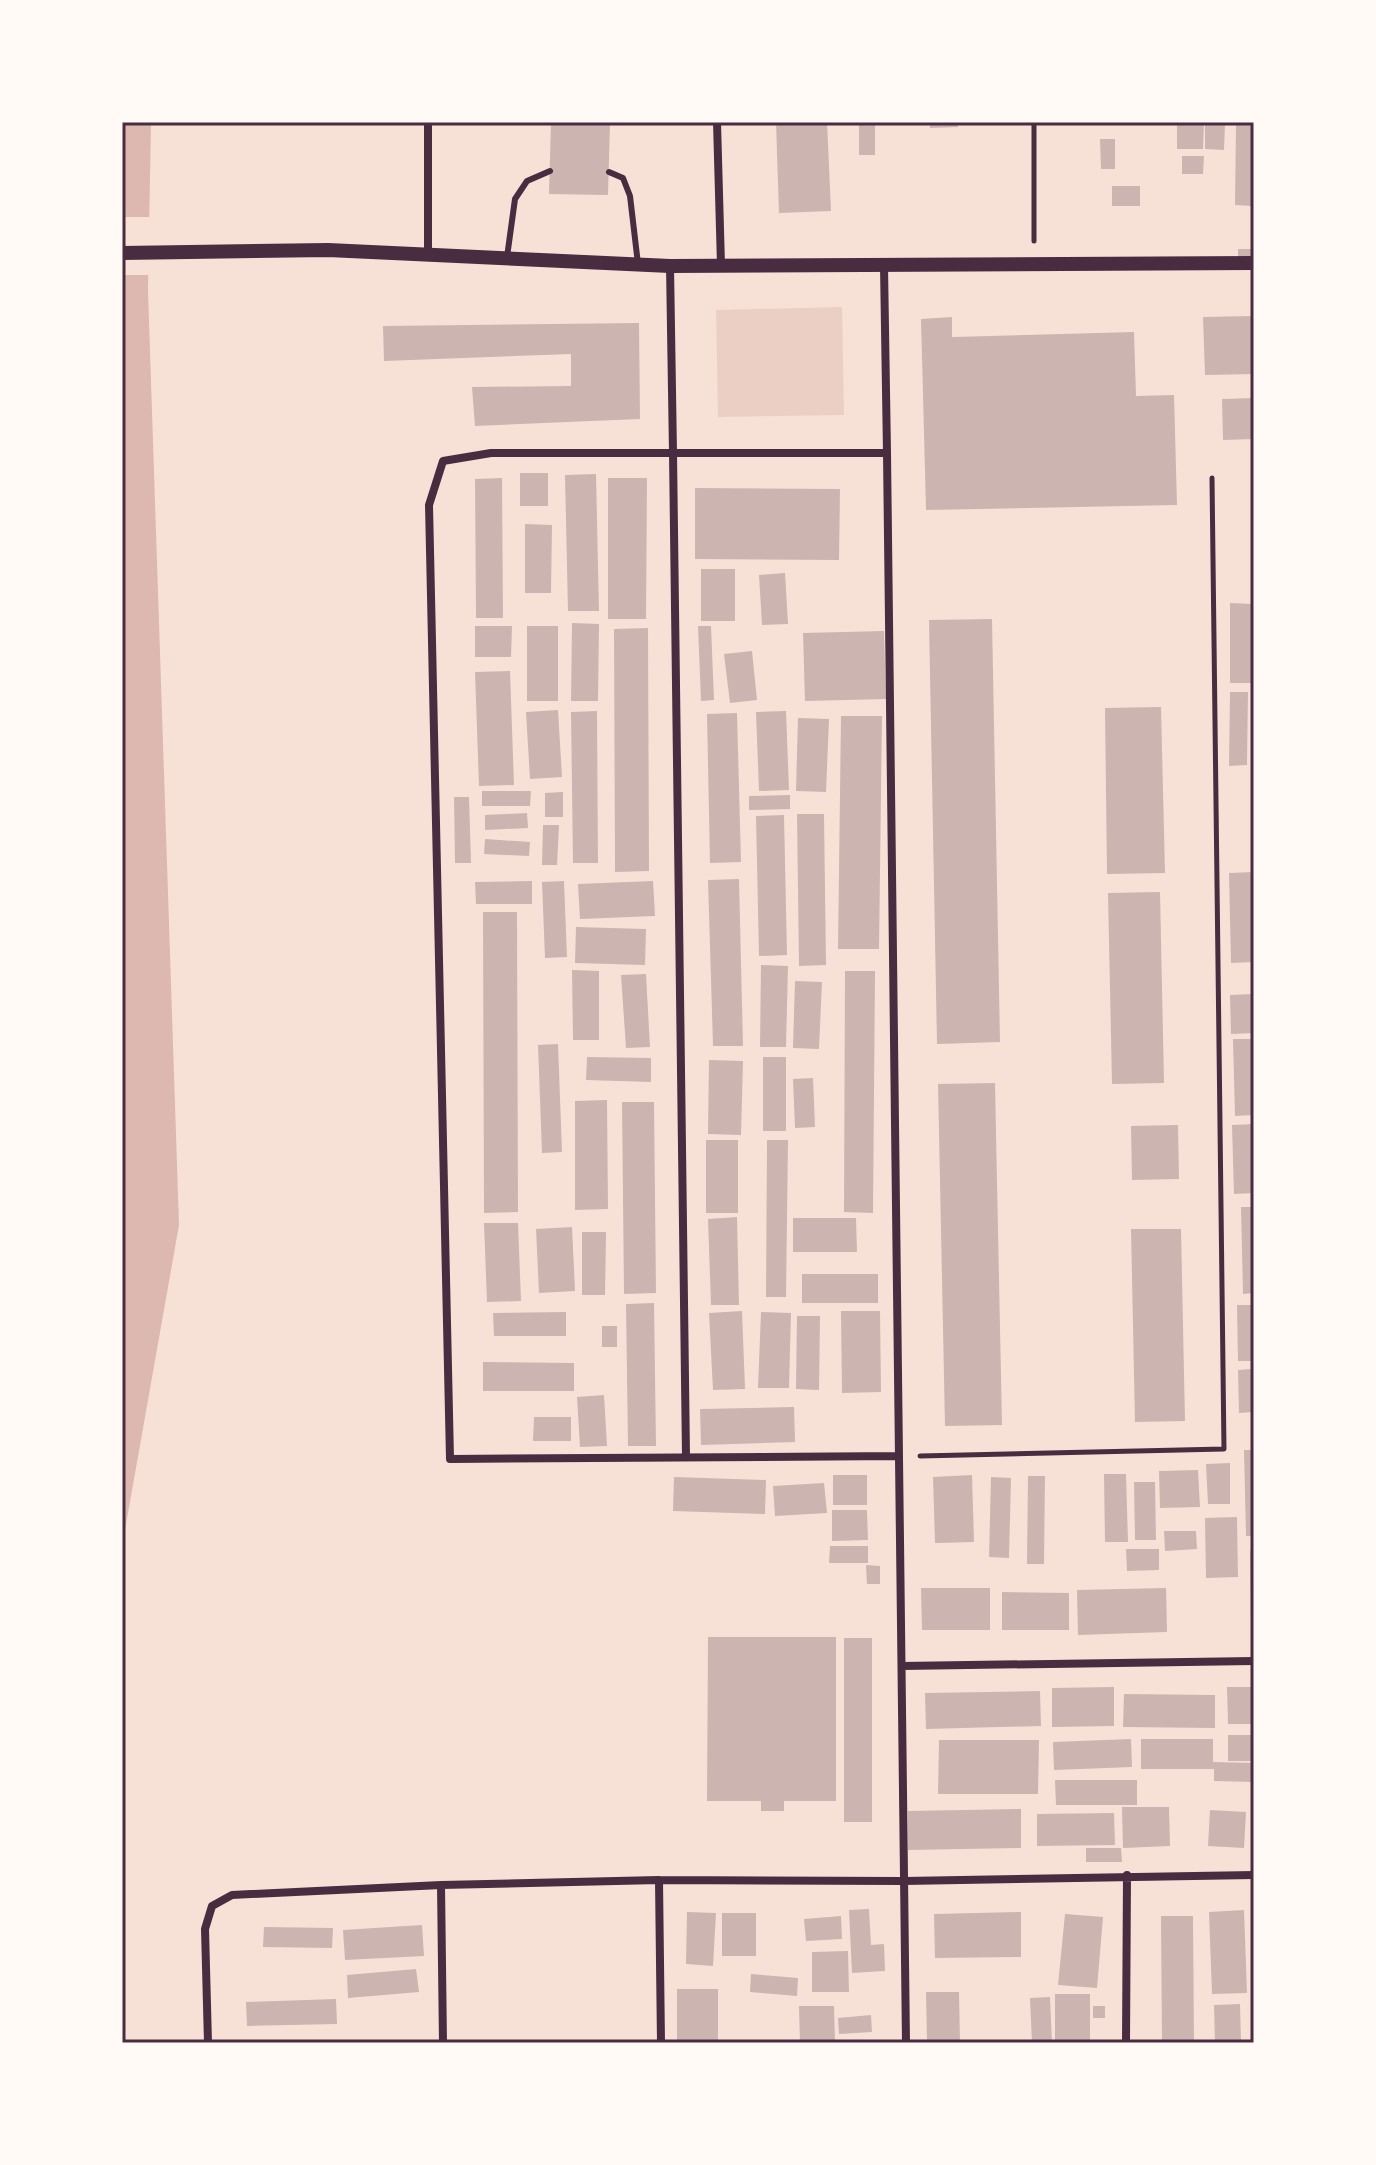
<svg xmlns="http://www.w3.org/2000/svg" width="1376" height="2165" viewBox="0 0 1376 2165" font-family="'Fira Sans Condensed',sans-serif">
<rect width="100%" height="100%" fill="#f7e1d7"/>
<!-- green -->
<path fill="#ebcfc5" d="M842,307L844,415L718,417L716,310Z"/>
<!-- water -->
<path fill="#dcb8b0" d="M122,122H151L148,291L179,1225L122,1547Z"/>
<!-- pier -->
<path fill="#f7e1d7" d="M122,217H152V275H122Z"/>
<!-- building -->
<path fill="#ccb4b1" d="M551,122L610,123L608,195L549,194Z
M776,122H827L831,211L779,213Z
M930,122H957L958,127L930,128Z
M1177,122H1204L1203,149H1177Z
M1205,122L1225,123L1224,150L1205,149Z
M859,123H875V155H859Z
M1236,125H1254L1252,206L1235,205Z
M1100,139H1115V169H1101Z
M1182,156H1204L1203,174H1182Z
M1112,186H1140V206H1112Z
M1238,249H1254V258H1238Z
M1254,316V374L1205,375L1203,317Z
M952,317V337L1134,332L1136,396L1174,395L1177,505L926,510L921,319Z
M639,323L640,419L475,426L472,387L571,386V354L384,361L383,326Z
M1254,398V439L1223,440L1222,399Z
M520,473H548V506H520Z
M596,474L599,611H568L565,475Z
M502,478L503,618H476L475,479Z
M608,478H647L646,619H608Z
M695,488L840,489L839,560L695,559Z
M525,524L552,525L551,593H525Z
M701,569H735V621H701Z
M785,573L788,624L762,625L759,575Z
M1230,603L1254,604V683H1230Z
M992,619L1000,1042L937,1044L929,620Z
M572,623L599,624L598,701H571Z
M475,626H512L511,657H475Z
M527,626H558V701H527Z
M698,626H711L714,700L701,701Z
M648,628L649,871L615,872L614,629Z
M884,631L886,699L805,701L803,633Z
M752,651L757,700L730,703L724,654Z
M510,671L514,785L479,786L475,672Z
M1230,692H1248L1247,765L1229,766Z
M1161,707L1165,873L1107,874L1105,708Z
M558,710L562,777L530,779L526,712Z
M597,711L598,863H573L571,712Z
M786,711L789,790L759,791L756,712Z
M737,713L741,862L710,863L707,714Z
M841,716H882L879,949H838Z
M798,718L829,719L826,792L796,791Z
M482,791H531L530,806H482Z
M563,792V817H545V793Z
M790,795V809L749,810V796Z
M454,797H469L471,863H455Z
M527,813L528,828L485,830V815Z
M797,814H824L826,965L799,966Z
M784,815L787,955L759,956L756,816Z
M543,825H559L557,865H542Z
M485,839L530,842L529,856L484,854Z
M1254,872V962L1231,963L1229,873Z
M739,879L743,1046H713L708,880Z
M532,881V904H476L475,882Z
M564,881L567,957L545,958L542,882Z
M653,881L655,916L580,919L578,884Z
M1160,892L1164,1083L1112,1084L1108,893Z
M483,912H517L518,1212L484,1213Z
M576,927L646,929L645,965L575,963Z
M761,965L788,966L786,1047H760Z
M572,970L599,971V1040H573Z
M845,971H875L873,1213L844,1212Z
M646,974L650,1047L626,1048L621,975Z
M795,981L822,982L819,1049L793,1048Z
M1254,994V1033L1231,1034L1230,995Z
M1233,1039H1254V1115L1235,1116Z
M558,1044L562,1152L542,1153L538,1045Z
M587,1057L651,1058V1082L586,1080Z
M763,1057H786V1131H763Z
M709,1060L743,1061L741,1135L708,1134Z
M813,1078L815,1127L795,1128L793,1079Z
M995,1083L1002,1425L945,1426L938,1084Z
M607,1100L608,1209L575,1210V1101Z
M622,1102H654L656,1293L624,1294Z
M1254,1124V1193L1234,1194L1232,1125Z
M1178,1125L1179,1179L1132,1180L1131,1126Z
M706,1140H738V1213H706Z
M767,1140H788L786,1297H766Z
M1241,1207H1254V1293L1243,1294Z
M737,1217L739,1305H711L708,1219Z
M793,1218H856L857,1252H793Z
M484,1223H518L521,1301L487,1302Z
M572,1227L575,1291L539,1293L536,1229Z
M1131,1229H1181L1185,1421L1135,1422Z
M582,1232H606L605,1295H582Z
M802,1274H878V1303H802Z
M654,1303L656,1446H628L626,1304Z
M1237,1305H1254V1361H1238Z
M742,1311L745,1389L713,1390L709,1313Z
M841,1311H880L881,1392L842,1393Z
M566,1312V1336H494L493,1313Z
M761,1312L791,1313L789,1388H758Z
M797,1316H820L819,1390L796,1389Z
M602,1326H617V1347H602Z
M483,1362L574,1363V1391H483Z
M1252,1369L1254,1412L1239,1413L1238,1370Z
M604,1395L607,1446L580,1447L577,1397Z
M794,1407L795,1442L701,1445L700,1409Z
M534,1417H571V1441H533Z
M1244,1450H1254V1536H1246Z
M1230,1463V1504H1208L1206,1464Z
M1198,1470L1200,1507L1160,1508L1159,1471Z
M1104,1474H1126L1128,1542H1105Z
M833,1475H867V1505H833Z
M972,1475L974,1542L935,1543L933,1477Z
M1028,1476H1045L1044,1564H1027Z
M674,1477L766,1480L765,1514L673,1511Z
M991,1477L1011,1478L1009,1558L989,1557Z
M1134,1482H1155L1156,1540H1135Z
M824,1483L827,1513L775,1516L773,1486Z
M832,1510H867L868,1540L832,1541Z
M1237,1517L1238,1577L1206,1578L1205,1518Z
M1164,1531H1196L1197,1549L1165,1551Z
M830,1546H868V1563H829Z
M1126,1549H1159V1570L1127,1571Z
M1250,1551H1254V1615H1251Z
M866,1565L880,1566V1584H867Z
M921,1588H990V1630H922Z
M1166,1588L1167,1632L1078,1635L1077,1590Z
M1002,1592L1069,1593V1630H1002Z
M708,1637H836V1801H784V1811H761V1801H707Z
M844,1638H872V1822H844Z
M1114,1687V1726L1052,1727V1688Z
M1227,1687H1254V1724H1228Z
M1040,1691L1041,1726L926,1729L925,1693Z
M1124,1694L1215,1695V1728L1123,1727Z
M1228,1735H1254V1761H1228Z
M1131,1739L1132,1767L1054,1770L1053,1742Z
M1141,1739H1213V1762L1254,1763V1782L1214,1781V1769H1141Z
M939,1740H1039L1038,1794H938Z
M1055,1780H1137V1805H1056Z
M1122,1807H1169L1170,1846L1123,1848Z
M1021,1809V1848L908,1850V1811Z
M1210,1810L1246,1812L1244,1848L1208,1846Z
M1114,1813L1115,1845L1037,1846V1814Z
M1086,1848H1121L1122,1862H1086Z
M869,1909L871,1945L884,1944L885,1971L852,1973L849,1910Z
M1244,1910L1247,1993L1212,1994L1209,1912Z
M687,1912L716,1913L713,1966L686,1964Z
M1021,1912V1957L935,1958L934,1914Z
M722,1913H756V1956H722Z
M1065,1914L1103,1917L1097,1988L1058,1985Z
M841,1916L842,1939L806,1941L804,1919Z
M1161,1916H1193L1194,2043H1162Z
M422,1925L424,1956L345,1960L343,1930Z
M264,1927L333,1928L332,1948L263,1947Z
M848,1951L849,1992H812V1952Z
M416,1969L419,1992L348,1998L347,1975Z
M751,1974L798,1978L797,1996L750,1992Z
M677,1989H718V2043H677Z
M926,1992H959L960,2043H927Z
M1055,1994H1090V2043H1055Z
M1050,1997L1052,2043H1032L1030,1998Z
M336,1999L337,2024L247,2026L246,2002Z
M1240,2004L1241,2043H1215L1214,2005Z
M799,2006H834L835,2043H800Z
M1093,2006H1105V2018H1093Z
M871,2015L872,2032L839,2034L838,2018Z"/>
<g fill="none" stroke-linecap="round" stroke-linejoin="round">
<!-- path -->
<path stroke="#4a2c40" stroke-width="5" d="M1034,122V241
M920,1456L1224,1449L1212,478"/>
<!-- service -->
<path stroke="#4a2c40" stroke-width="6" d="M609,172L623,178L630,196L638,264
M507,257L515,199L527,181L550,171"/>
<!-- minor -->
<path stroke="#4a2c40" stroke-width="8" d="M428,122V254
M717,122L721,265
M670,266L673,453H887L884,266
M887,453L906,2043
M686,1456L673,453H491L443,461L429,505L450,1459L899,1456
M902,1666L1254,1661
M659,1880L661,2043
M441,1885L443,2043
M208,2043L205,1929L212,1906L232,1895L441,1885L659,1880L904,1881L1254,1875
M1126,2043L1127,1875"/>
<!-- tertiary -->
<path stroke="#4a2c40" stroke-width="14" d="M122,253L328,250L670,266L1254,263"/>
</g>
<!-- border -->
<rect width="1376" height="2165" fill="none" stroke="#fffaf5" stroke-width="248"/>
<rect x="124" y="124" width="1128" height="1917" fill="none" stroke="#4a2c40" stroke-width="3"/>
</svg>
